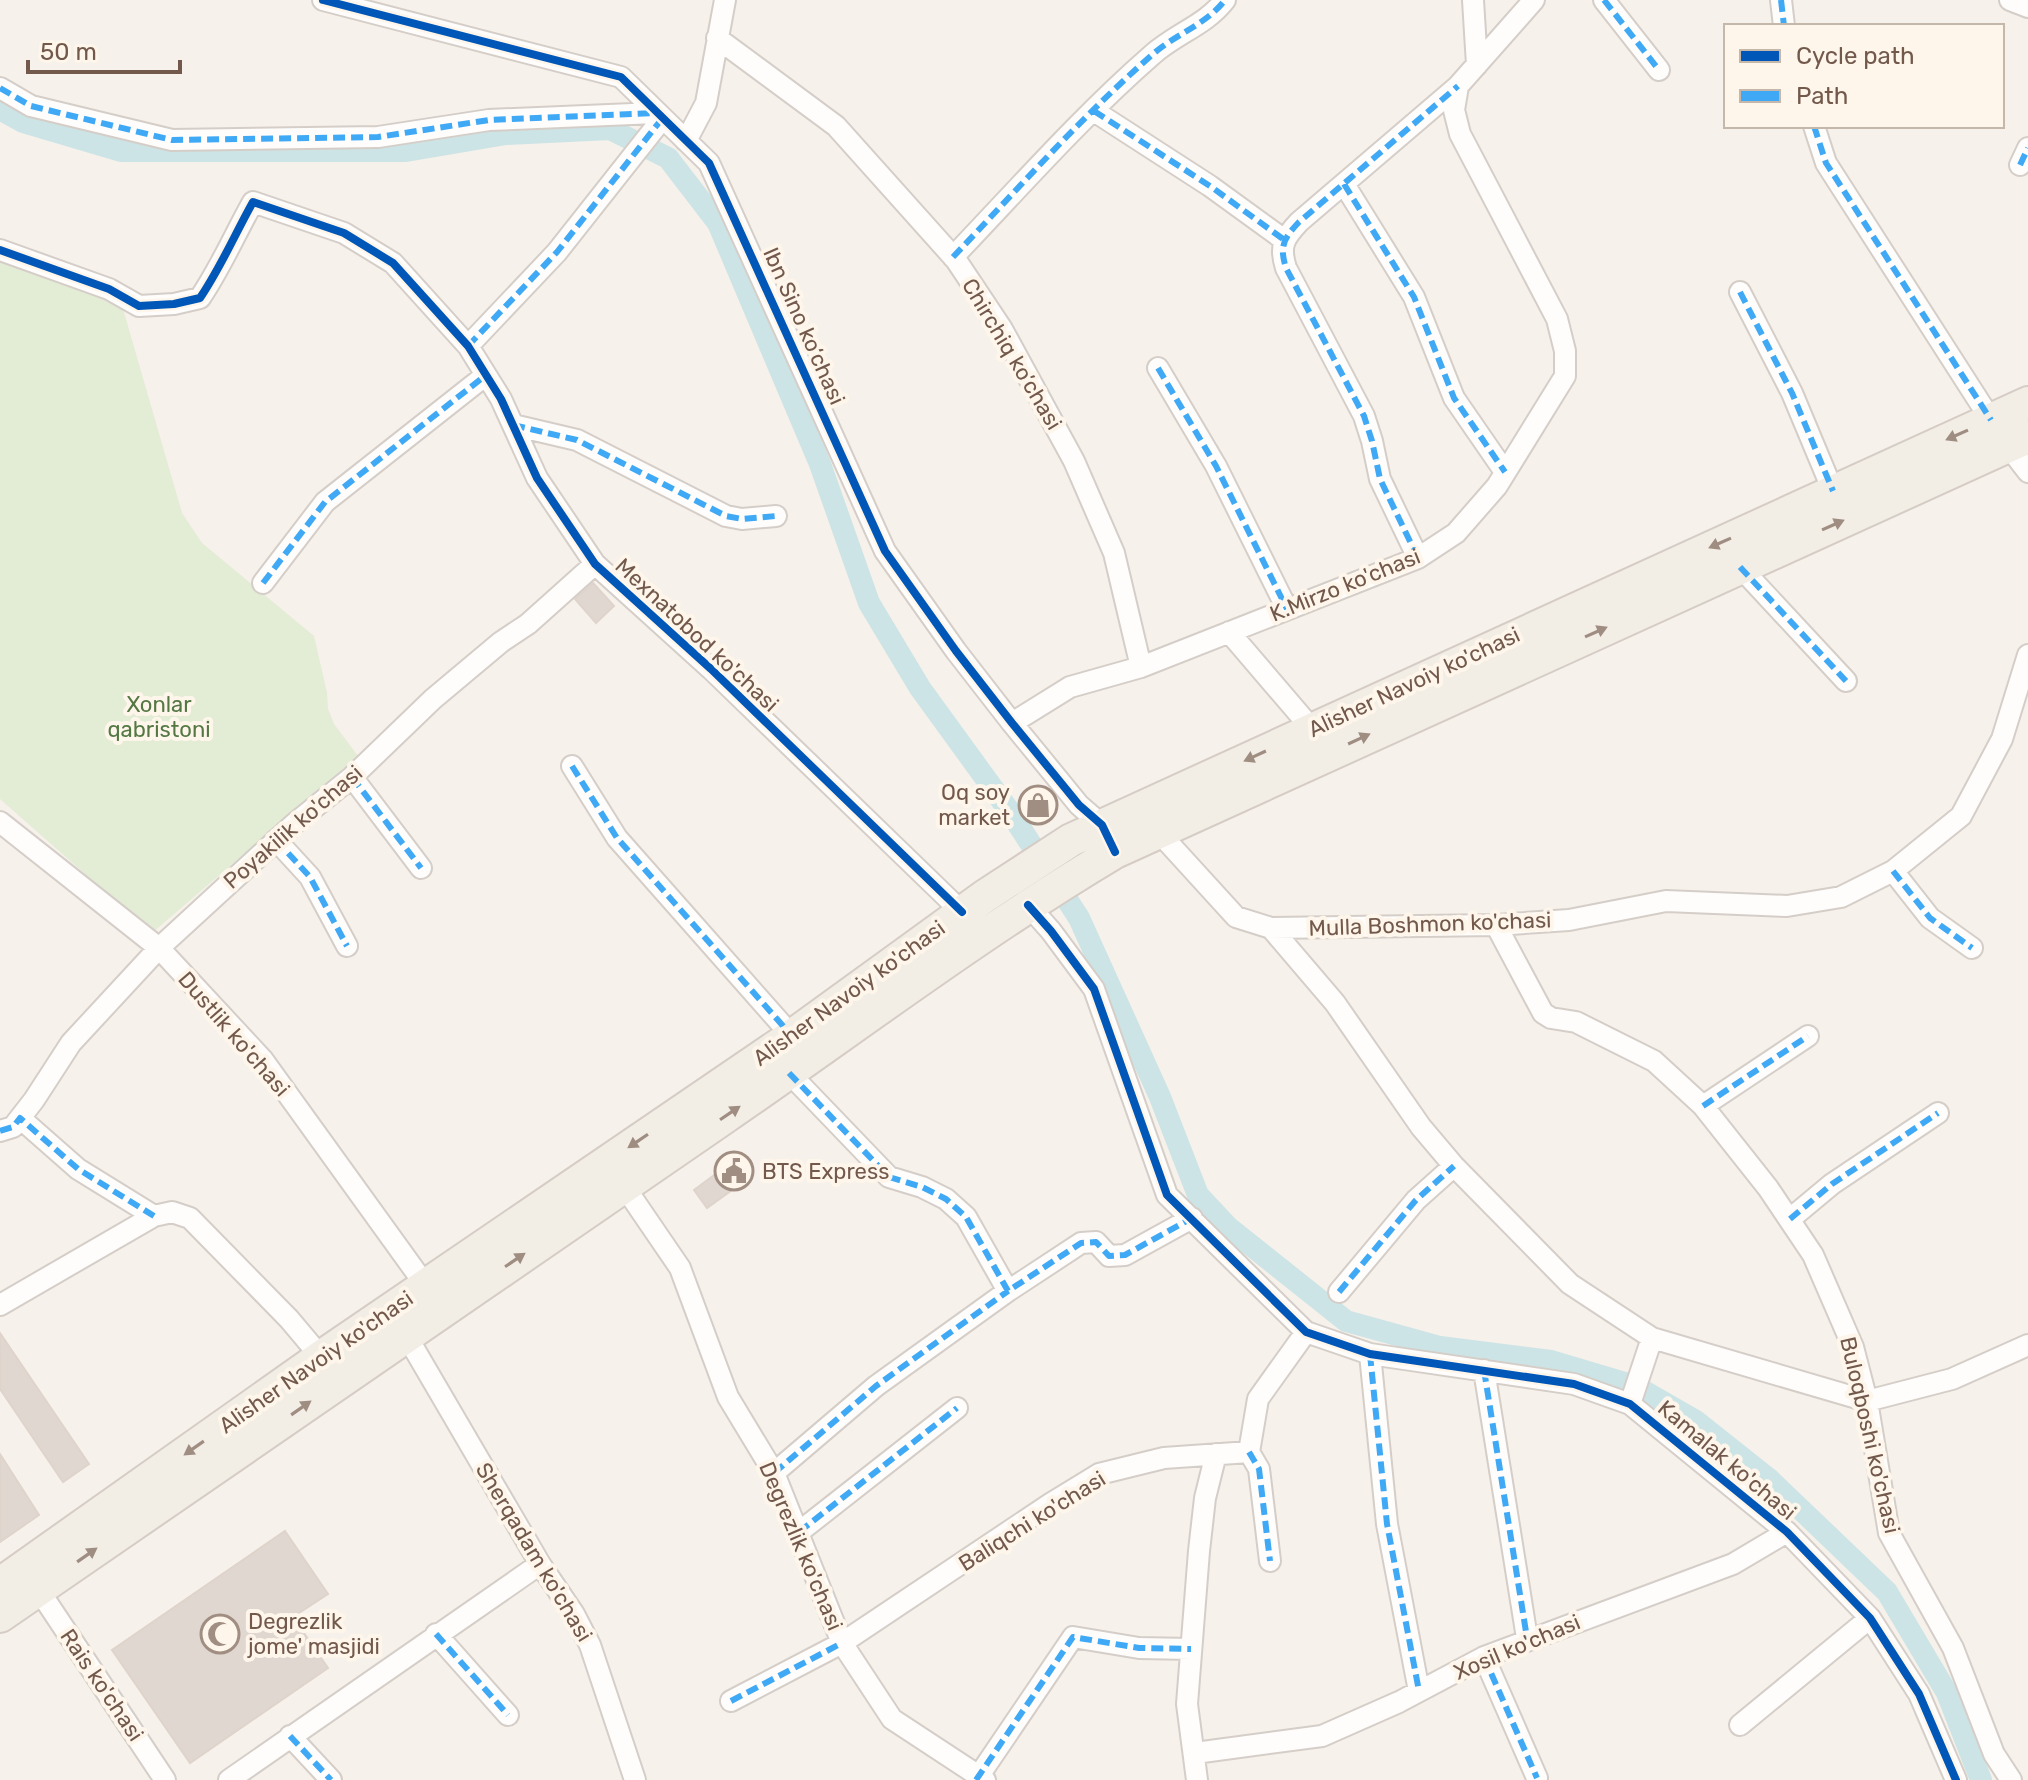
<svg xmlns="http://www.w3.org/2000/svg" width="2028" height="1780" viewBox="0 0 2028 1780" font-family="Rubik,sans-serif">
<rect width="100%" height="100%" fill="#f6f1ea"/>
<!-- green -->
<path fill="#e3ecd5" d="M0,253L121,302L182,513L202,543L314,636L327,693L328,709L334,724L358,756L152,933L0,799Z"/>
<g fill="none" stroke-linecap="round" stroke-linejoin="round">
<!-- canal -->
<path stroke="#cde4e6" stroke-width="22" d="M0,109L23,122L121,151H406L506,134L610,129L668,158L718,223L820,464L869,603L920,688L1010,812L1079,918L1160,1097L1198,1195L1228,1227L1346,1321L1440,1347L1551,1361L1635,1386L1696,1421L1769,1479L1887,1592L1947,1693L1981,1780"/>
</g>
<!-- building -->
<path fill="#e0d7d0" stroke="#dfd4cc" stroke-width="2" d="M593,583L614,606L596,623L575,599Z
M736,1159L750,1177L707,1208L694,1190Z
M0,1333L89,1464L63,1482L0,1389Z
M0,1454L39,1515L0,1542Z
M285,1531L328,1594L293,1617L328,1668L190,1763L112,1650Z"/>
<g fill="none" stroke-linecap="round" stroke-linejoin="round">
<defs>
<path id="minor" d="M323,0L621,77L709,163L885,551L956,651L1012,723L1079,805L1102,825L1106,833
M1473,0L1477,65
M1604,0L1659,70
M1781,0L1784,26
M2010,0L2028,7
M717,38L836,126L956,260L1002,329L1074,461L1114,553L1141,667
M0,88L31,106L172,140L378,137L489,120L656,113
M1094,111L1210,186L1283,239
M1814,126L1826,163L1991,420
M686,141L706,103L725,0
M2020,165L2028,148
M1344,184L1414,297L1454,398L1505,472
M0,250L109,289L139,306L174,304L200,298C221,267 235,234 253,202L344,233L393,263L468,346L501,399L537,478L595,564L711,669L962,912
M953,257C1017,190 1082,116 1152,55C1175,34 1206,25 1225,0
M1740,292L1792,393L1833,491
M468,346L557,252L662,119
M1158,368L1216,466L1287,609
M513,425L577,440L726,516L742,519L776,516
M2008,446L2028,472
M1418,558L1380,479L1372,441L1364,416L1286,268C1279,246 1284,238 1299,222L1458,86
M1740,567L1846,681
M263,583L325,502L486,375
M1229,632L1312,729
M1012,723L1070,687L1141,667L1418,558L1456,533L1497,486L1565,376V351L1557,319L1460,134L1454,110L1458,86L1534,0
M572,766L617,838L792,1036
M352,777L421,868
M0,822L159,948L263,1060L426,1286
M1153,826L1236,917L1271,928L1335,1003L1421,1127L1454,1166L1570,1284L1652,1338L1867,1401L1952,1379L2028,1345
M276,840L310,877L347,946
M1893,871L1930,918L1972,948
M1028,905L1051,931L1094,989L1167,1195L1306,1332L1370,1354L1574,1384L1630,1404L1787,1532L1870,1618L1919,1694L1956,1780
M1496,925L1543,1013L1551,1018L1576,1022L1654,1061L1703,1106L1768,1188L1813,1255L1853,1347L1867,1401L1889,1533L1953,1648L1994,1754L2011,1780
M1271,928L1496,925L1569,920L1666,901L1787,906L1841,897L1893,871L1961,816L2002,739L2028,655
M789,1073L889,1177L922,1187L946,1199L966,1217L1008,1291L1081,1243L1096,1242L1109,1256L1125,1255L1192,1218
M1703,1106L1808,1036
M20,1118L78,1169L154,1216
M0,1131L13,1127L34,1100L71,1043L159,948L294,824L352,777L433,699L501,642L528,624L595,564
M624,1186L680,1268L728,1397L774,1473L842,1643L892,1719L985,1780
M1790,1219L1832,1184L1938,1113
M1339,1292L1416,1200L1454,1166
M0,1305L154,1216L172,1212L190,1218L289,1319L321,1357
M406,1335L540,1564L574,1614L590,1645L635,1780
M1370,1354L1387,1524L1419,1691
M1484,1370L1527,1638
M1630,1404L1652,1338
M1249,1452L1259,1469L1270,1561
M774,1473L876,1386L1008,1291
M799,1532L957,1408
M38,1589L165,1780
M436,1634L508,1715
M1484,1657L1537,1778
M731,1701L842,1643L1050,1504L1099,1474L1164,1458L1249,1452L1258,1399L1306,1332
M1740,1725L1870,1618
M290,1736L331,1780
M1195,1753L1322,1736L1399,1702L1484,1657L1733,1564L1787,1532
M229,1780L540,1564
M976,1780L1073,1637L1139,1648L1191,1649
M1197,1780L1187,1704L1199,1551L1205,1498L1216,1454"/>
<path id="primary" d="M0,1584L321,1357L792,1036L985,896L1071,840L2028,403
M0,1616C240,1449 481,1284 722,1119C853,1029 979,933 1115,852L2028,437"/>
</defs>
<!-- minor casing -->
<use href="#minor" stroke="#d5cec8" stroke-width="24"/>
<!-- primary casing -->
<use href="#primary" stroke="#d5ccc6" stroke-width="36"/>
<!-- minor -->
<use href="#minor" stroke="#fefdfc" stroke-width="20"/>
<!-- primary -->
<use href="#primary" stroke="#f2ede5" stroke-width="32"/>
<!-- quiet -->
<path stroke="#3fa9f5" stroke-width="6" stroke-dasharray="12 6" stroke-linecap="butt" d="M1604,0L1659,70
M1781,0L1784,26
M0,88L31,106L172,140L378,137L489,120L656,113
M1094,111L1210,186L1283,239
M1814,126L1826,163L1991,420
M2020,165L2028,148
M1344,184L1414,297L1454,398L1505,472
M953,257C1017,190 1082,116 1152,55C1175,34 1206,25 1225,0
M1740,292L1792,393L1833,491
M468,346L557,252L661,120
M1158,368L1216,466L1287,609
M513,425L577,440L726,516L742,519L776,516
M1418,558L1380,479L1372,441L1364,416L1286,268C1279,246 1284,238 1299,222L1458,86
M1740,567L1846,681
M263,583L325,502L486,375
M572,766L617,838L792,1036
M352,777L421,868
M276,840L310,877L347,946
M1893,871L1930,918L1972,948
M789,1073L889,1177L922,1187L946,1199L966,1217L1008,1291L1081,1243L1096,1242L1109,1256L1125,1255L1192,1218
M1703,1106L1808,1036
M0,1131L13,1127L20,1118L78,1169L154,1216
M1790,1219L1832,1184L1938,1113
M1339,1292L1416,1200L1454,1166
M1370,1354L1387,1524L1419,1691
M1484,1370L1527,1638
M1249,1452L1259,1469L1270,1561
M774,1473L876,1386L1008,1291
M799,1532L957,1408
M436,1634L508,1715
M1484,1657L1537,1778
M731,1701L842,1643
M290,1736L331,1780
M976,1780L1073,1637L1139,1648L1191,1649"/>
<defs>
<path id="cycleway" d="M323,0L621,77L709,163L885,551L956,651L1012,723L1079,805L1102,825L1115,852
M0,250L109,289L139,306L174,304L200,298C221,267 235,234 253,202L344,233L393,263L468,346L501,399L537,478L595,564L711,669L962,912
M1028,905L1051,931L1094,989L1167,1195L1306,1332L1370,1354L1574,1384L1630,1404L1787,1532L1870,1618L1919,1694L1956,1780"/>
</defs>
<!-- cycleway casing -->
<use href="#cycleway" stroke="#fef6eb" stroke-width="13"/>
<!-- cycleway -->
<use href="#cycleway" stroke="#0057b8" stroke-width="8"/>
</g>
<!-- one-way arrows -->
<defs><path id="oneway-solid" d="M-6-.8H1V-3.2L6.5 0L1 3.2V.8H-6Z" transform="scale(2)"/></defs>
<g fill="#9f8d82">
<use href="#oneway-solid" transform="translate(1957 435) rotate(156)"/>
<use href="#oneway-solid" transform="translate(1833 525) rotate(-24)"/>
<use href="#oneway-solid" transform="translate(1720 543) rotate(156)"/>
<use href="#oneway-solid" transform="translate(1596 632) rotate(-24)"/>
<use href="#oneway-solid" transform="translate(1359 739) rotate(-25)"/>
<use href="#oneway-solid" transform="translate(1255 756) rotate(155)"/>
<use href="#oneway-solid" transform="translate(730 1113) rotate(-34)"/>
<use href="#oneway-solid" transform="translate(638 1141) rotate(146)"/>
<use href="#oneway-solid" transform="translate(515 1260) rotate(-34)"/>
<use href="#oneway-solid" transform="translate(301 1408) rotate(-35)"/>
<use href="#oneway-solid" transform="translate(194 1448) rotate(145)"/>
<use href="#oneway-solid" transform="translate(87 1555) rotate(-35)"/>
</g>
<!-- icons -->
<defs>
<symbol id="shop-ring" viewBox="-11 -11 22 22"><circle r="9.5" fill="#fef6eb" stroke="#a18e83" stroke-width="1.5"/><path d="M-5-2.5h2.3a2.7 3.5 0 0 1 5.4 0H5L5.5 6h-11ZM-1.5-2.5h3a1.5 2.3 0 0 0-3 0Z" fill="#a18e83"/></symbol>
<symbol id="civic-ring" viewBox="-11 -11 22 22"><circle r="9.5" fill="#fef6eb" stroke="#a18e83" stroke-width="1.5"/><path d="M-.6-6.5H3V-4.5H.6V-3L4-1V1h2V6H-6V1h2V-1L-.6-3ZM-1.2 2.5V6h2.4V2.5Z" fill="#a18e83"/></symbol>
<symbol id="mosque-ring" viewBox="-11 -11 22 22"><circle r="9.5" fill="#fef6eb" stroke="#a18e83" stroke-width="1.5"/><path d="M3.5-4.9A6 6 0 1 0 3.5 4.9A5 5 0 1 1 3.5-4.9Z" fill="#a18e83"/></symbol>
</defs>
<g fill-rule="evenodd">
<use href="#shop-ring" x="1016" y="783" width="44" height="44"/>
<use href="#civic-ring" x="712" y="1149" width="44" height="44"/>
<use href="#mosque-ring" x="198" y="1612" width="44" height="44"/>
</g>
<g text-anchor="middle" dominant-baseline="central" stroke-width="8" stroke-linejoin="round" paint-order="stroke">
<!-- street labels -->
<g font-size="22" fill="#73594c" stroke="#fef6eb">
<text transform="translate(804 326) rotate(66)">Ibn Sino ko‘chasi</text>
<text transform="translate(1012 354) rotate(59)">Chirchiq ko’chasi</text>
<text transform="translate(1345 585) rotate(-22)">K.Mirzo ko'chasi</text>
<text transform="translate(697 635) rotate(43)">Mexnatobod ko'chasi</text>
<text transform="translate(1414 682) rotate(-25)">Alisher Navoiy ko'chasi</text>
<text transform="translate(293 827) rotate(-41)">Poyakilik ko'chasi</text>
<text transform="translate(1430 924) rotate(-2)">Mulla Boshmon ko'chasi</text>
<text transform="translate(849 993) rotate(-36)">Alisher Navoiy ko'chasi</text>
<text transform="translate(234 1034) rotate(49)">Dustlik ko'chasi</text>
<text transform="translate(316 1362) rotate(-35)">Alisher Navoiy ko'chasi</text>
<text transform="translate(1870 1435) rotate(77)">Buloqboshi ko'chasi</text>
<text transform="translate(1727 1460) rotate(40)">Kamalak ko'chasi</text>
<text transform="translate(1032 1521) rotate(-32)">Baliqchi ko'chasi</text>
<text transform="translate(801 1546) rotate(67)">Degrezlik ko'chasi</text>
<text transform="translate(534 1552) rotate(59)">Sherqadam ko'chasi</text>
<text transform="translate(1517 1647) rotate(-23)">Xosil ko'chasi</text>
<text transform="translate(102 1685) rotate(56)">Rais ko'chasi</text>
</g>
<!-- park labels -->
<g font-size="22" fill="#547844" stroke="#fef6eb">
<text x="159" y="704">Xonlar<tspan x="159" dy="25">qabristoni</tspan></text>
</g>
<!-- poi labels -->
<g font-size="22" fill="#73594c" stroke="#fef6eb" text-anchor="start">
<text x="1010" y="792" text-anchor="end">Oq soy<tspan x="1010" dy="25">market</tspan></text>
<text x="762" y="1171">BTS Express</text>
<text x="248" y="1621">Degrezlik<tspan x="248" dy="25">jome' masjidi</tspan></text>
</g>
</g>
<!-- legend -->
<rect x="1724" y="24" width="280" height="104" fill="#fef6eb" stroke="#c6b7ab" stroke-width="2"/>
<rect x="1740" y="50" width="40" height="12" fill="#0057b8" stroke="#c6b7ab" stroke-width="2"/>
<text x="1796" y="64" font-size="24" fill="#73594c">Cycle path</text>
<rect x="1740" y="90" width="40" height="12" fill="#3fa9f5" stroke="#c6b7ab" stroke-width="2"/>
<text x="1796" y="104" font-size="24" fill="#73594c">Path</text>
<!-- scale -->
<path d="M28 60v12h152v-12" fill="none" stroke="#73594c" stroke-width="4"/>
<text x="40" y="60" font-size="24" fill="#73594c" stroke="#fef6eb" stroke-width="6" paint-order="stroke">50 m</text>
</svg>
